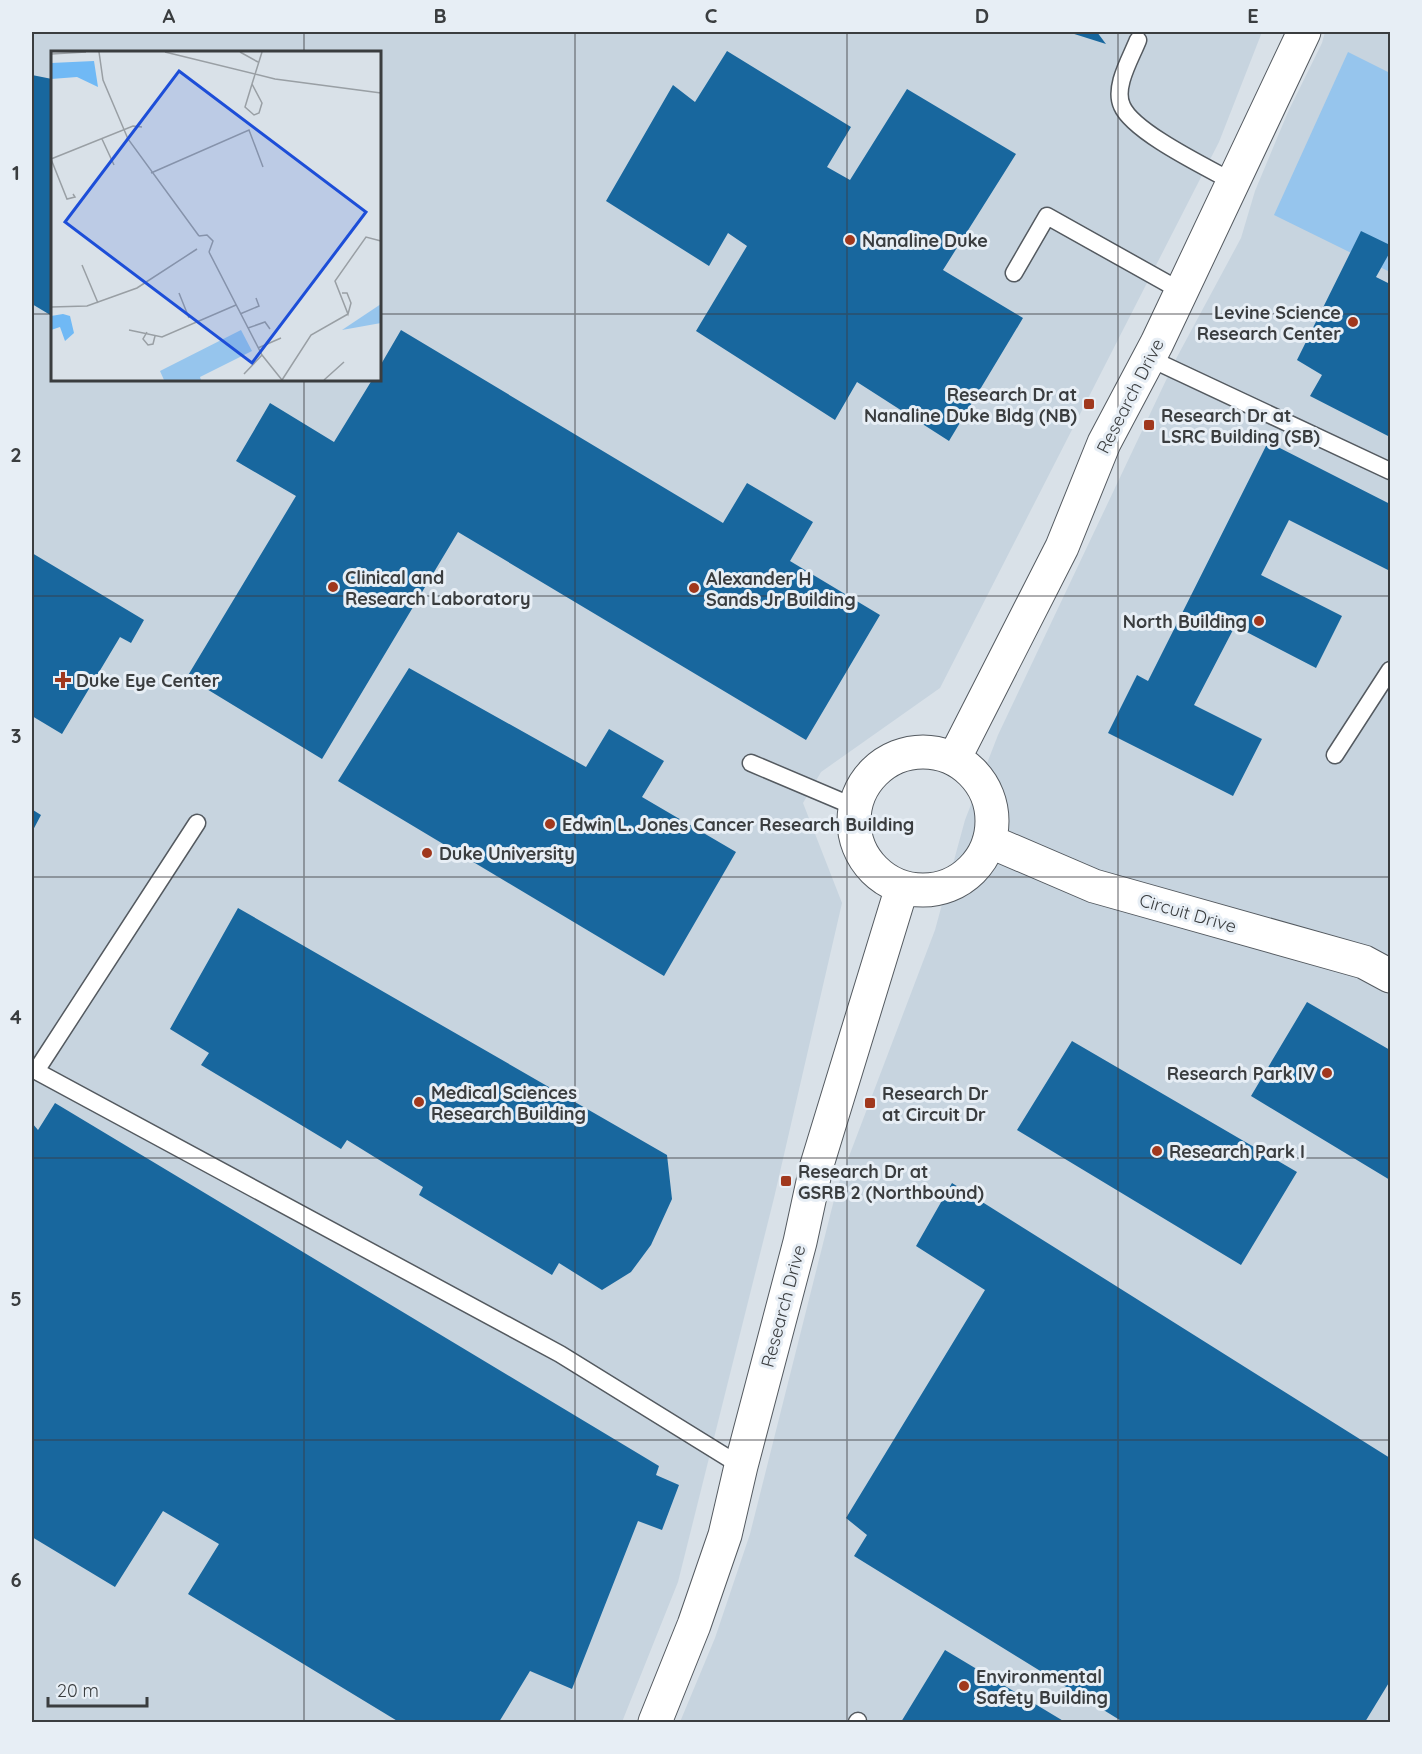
<svg xmlns="http://www.w3.org/2000/svg" width="1422" height="1754" viewBox="0 0 1422 1754" font-family="Quicksand,sans-serif">
<rect width="100%" height="100%" fill="#d9e1e8"/>
<!-- built -->
<path fill="#c7d4df" fill-rule="evenodd" d="M32,32H1262L1219,142L940,688L821,772L803,803L842,903L774,1198L678,1582L622,1722H32ZM52,52H380V380H52Z
M1325,32H1390V1722H680L715,1638L750,1534L837,1188L935,930L965,820L998,735L1177,357L1241,238L1255,191L1288,112L1322,43Z"/>
<!-- green -->
<path fill="#96c5ed" d="M1348,52L1390,73V272L1274,215Z"/>
<!-- building -->
<path fill="#18679e" d="M1068,32H1097L1106,44Z
M727,51L851,127L827,167L850,180L907,89L1016,154L943,270L1023,318L949,441L857,382L835,420L696,331L747,246L728,233L709,266L606,201L673,85L695,102Z
M32,75L52,79V316L32,304Z
M1361,231L1390,245V252L1376,277L1390,284V437L1310,396L1322,375L1297,360Z
M401,330L723,523L747,483L813,522L790,561L880,615L806,740L458,532L322,759L187,677L296,496L236,461L270,403L334,442L372,380H380V366Z
M1268,442L1390,504V571L1289,520L1261,575L1342,616L1316,668L1235,626L1194,705L1262,739L1233,796L1108,733L1137,675L1148,681Z
M32,553L144,620L131,643L120,637L62,734L32,716Z
M409,668L586,767L609,729L664,761L642,797L736,852L664,976L338,781Z
M33,810L41,815L32,832V811Z
M238,908L667,1155L672,1199L651,1245L631,1272L602,1290L559,1263L552,1275L419,1195L423,1187L347,1140L341,1149L201,1065L209,1053L170,1029Z
M1307,1002L1390,1050V1180L1251,1096Z
M1072,1041L1297,1172L1241,1265L1017,1130Z
M55,1103L659,1466L656,1475L679,1485L662,1530L638,1521L572,1689L530,1671L499,1722H399L188,1594L219,1544L163,1511L115,1587L32,1537V1123L38,1130Z
M952,1183L1390,1458V1681L1365,1722H1123L854,1556L867,1535L846,1518L985,1290L916,1246Z
M945,1650L1065,1722H901Z"/>
<g fill="none" stroke-linecap="round" stroke-linejoin="round">
<defs>
<path id="service" d="M1138,40C1131,58 1113,87 1122,106C1133,132 1206,167 1233,182
M1014,273L1047,216L1181,291
M1149,358L1390,471
M1335,755L1390,670
M751,763L855,807
M197,823L36,1071L560,1354L741,1466
M857,1722L858,1721"/>
<path id="minor" d="M854 821a69 69 0 1 1 138 0a69 69 0 1 1-138 0Z
M954,759L1062,547L1104,443L1157,343L1304,32
M989,841L1094,886L1364,962L1390,976
M655,1722L694,1625L725,1535L741,1466L800,1242L816,1168L902,887"/>
</defs>
<!-- service casing -->
<use href="#service" stroke="#545a60" stroke-width="19"/>
<!-- minor casing -->
<use href="#minor" stroke="#545a60" stroke-width="35"/>
<!-- service -->
<use href="#service" stroke="#fff" stroke-width="16"/>
<!-- minor -->
<use href="#minor" stroke="#fff" stroke-width="33"/>
</g>
<!-- grid -->
<path fill="none" stroke="#3a3d3f" stroke-width="1.5" stroke-opacity="0.55" d="M304,32V52M575,32V1722M847,32V1722M1118,32V1722M32,314H52M380,314H1390M304,380V1722M32,596H1390M32,877H1390M32,1158H1390M32,1440H1390"/>
<!-- markers -->
<g fill="#a0381d" stroke="#e7eef5" stroke-width="2">
<circle cx="850" cy="240" r="6"/>
<circle cx="1353" cy="322" r="6"/>
<rect x="1083" y="398" width="12" height="12" rx="3"/>
<rect x="1143" y="419" width="12" height="12" rx="3"/>
<circle cx="333" cy="587" r="6"/>
<circle cx="694" cy="588" r="6"/>
<circle cx="1259" cy="621" r="6"/>
<path d="M60 671h6v6h6v6h-6v6h-6v-6h-6v-6h6z"/>
<circle cx="550" cy="824" r="6"/>
<circle cx="427" cy="853" r="6"/>
<circle cx="1327" cy="1073" r="6"/>
<circle cx="419" cy="1102" r="6"/>
<rect x="864" y="1097" width="12" height="12" rx="3"/>
<circle cx="1157" cy="1151" r="6"/>
<rect x="780" y="1175" width="12" height="12" rx="3"/>
<circle cx="964" cy="1686" r="6"/>
</g>
<g text-anchor="middle" dominant-baseline="central" stroke-width="6" stroke-linejoin="round" paint-order="stroke">
<!-- poi labels -->
<g font-size="18" font-weight="bold" fill="#3a3d3f" stroke="#e7eef5" text-anchor="start">
<text x="862" y="240">Nanaline Duke</text>
<text x="1341" y="312" text-anchor="end">Levine Science<tspan x="1341" dy="21">Research Center</tspan></text>
<text x="1077" y="394" text-anchor="end">Research Dr at<tspan x="1077" dy="21">Nanaline Duke Bldg (NB)</tspan></text>
<text x="1161" y="415">Research Dr at<tspan x="1161" dy="21">LSRC Building (SB)</tspan></text>
<text x="345" y="577">Clinical and<tspan x="345" dy="21">Research Laboratory</tspan></text>
<text x="706" y="578">Alexander H<tspan x="706" dy="21">Sands Jr Building</tspan></text>
<text x="1247" y="621" text-anchor="end">North Building</text>
<text x="76" y="680">Duke Eye Center</text>
<text x="562" y="824">Edwin L. Jones Cancer Research Building</text>
<text x="439" y="853">Duke University</text>
<text x="1315" y="1073" text-anchor="end">Research Park IV</text>
<text x="431" y="1092">Medical Sciences<tspan x="431" dy="21">Research Building</tspan></text>
<text x="882" y="1093">Research Dr<tspan x="882" dy="21">at Circuit Dr</tspan></text>
<text x="1169" y="1151">Research Park I</text>
<text x="798" y="1171">Research Dr at<tspan x="798" dy="21">GSRB 2 (Northbound)</tspan></text>
<text x="976" y="1676">Environmental<tspan x="976" dy="21">Safety Building</tspan></text>
</g>
<!-- street labels -->
<g font-size="18" fill="#3a3d3f" stroke="#e7eef5">
<text transform="translate(1130 396) rotate(-63)">Research Drive</text>
<text transform="translate(1188 913) rotate(16)">Circuit Drive</text>
<text transform="translate(783 1306) rotate(-75)">Research Drive</text>
</g>
</g>
<!-- overview -->
<g transform="translate(51 51)">
<rect width="330" height="330" fill="#d9e1e8"/>
<path d="M330,253V272L291,279ZM190,279L201,300L149,326L150,329H113L109,320Z" fill="#96c5ed"/>
<path d="M43,10L47,36L26,26L0,28V12ZM12,263L19,265L23,282L14,290L9,276L0,279V265Z" fill="#70b9f5"/>
<path fill="none" stroke="#999fa4" stroke-width="1.5" d="M48,1L52,29L77,88L148,185M114,1L224,28L330,42M189,1L207,11M0,3L35,1M201,33L211,52L208,62L203,64L194,56ZM201,33L211,1M51,88L63,114M0,108L82,75L91,76M0,108L16,148L24,146L22,143M100,122L198,79L212,116M148,185L156,184L162,190L158,201M158,201L211,304L231,329M31,214L47,252M128,242L138,267M291,242H296L300,252L297,263L284,230L315,186L330,190M0,256L36,255L86,237L146,198M189,263L208,255L205,247M197,277L214,271L219,278M78,279L111,286L185,254M96,281L92,288L97,294L102,293L104,285M207,297L230,287M193,323L211,304M231,329L260,284L297,263M273,329L293,311"/>
<path fill="#1d4ed8" fill-opacity="0.15" stroke="#1d4ed8" stroke-width="3" d="M128,20L315,161L201,312L14,171Z"/>
<rect width="330" height="330" fill="none" stroke="#3a3d3f" stroke-width="3"/>
</g>
<!-- border -->
<rect width="1422" height="1754" fill="none" stroke="#e7eef5" stroke-width="66"/>
<!-- scale -->
<path d="M48 1697v9h99v-9" fill="none" stroke="#3a3d3f" stroke-width="3"/>
<text x="57" y="1697" font-size="18" fill="#3a3d3f" stroke="#e7eef5" stroke-width="4.5" paint-order="stroke">20 m</text>
<rect x="33" y="33" width="1356" height="1688" fill="none" stroke="#3a3d3f" stroke-width="2"/>
<g font-size="20" text-anchor="middle" font-weight="bold" fill="#3a3d3f">
<text x="169" y="23">A</text>
<text x="440" y="23">B</text>
<text x="711" y="23">C</text>
<text x="982" y="23">D</text>
<text x="1253" y="23">E</text>
<text x="16" y="180">1</text>
<text x="16" y="462">2</text>
<text x="16" y="743">3</text>
<text x="16" y="1024">4</text>
<text x="16" y="1306">5</text>
<text x="16" y="1587">6</text>
</g>
</svg>
